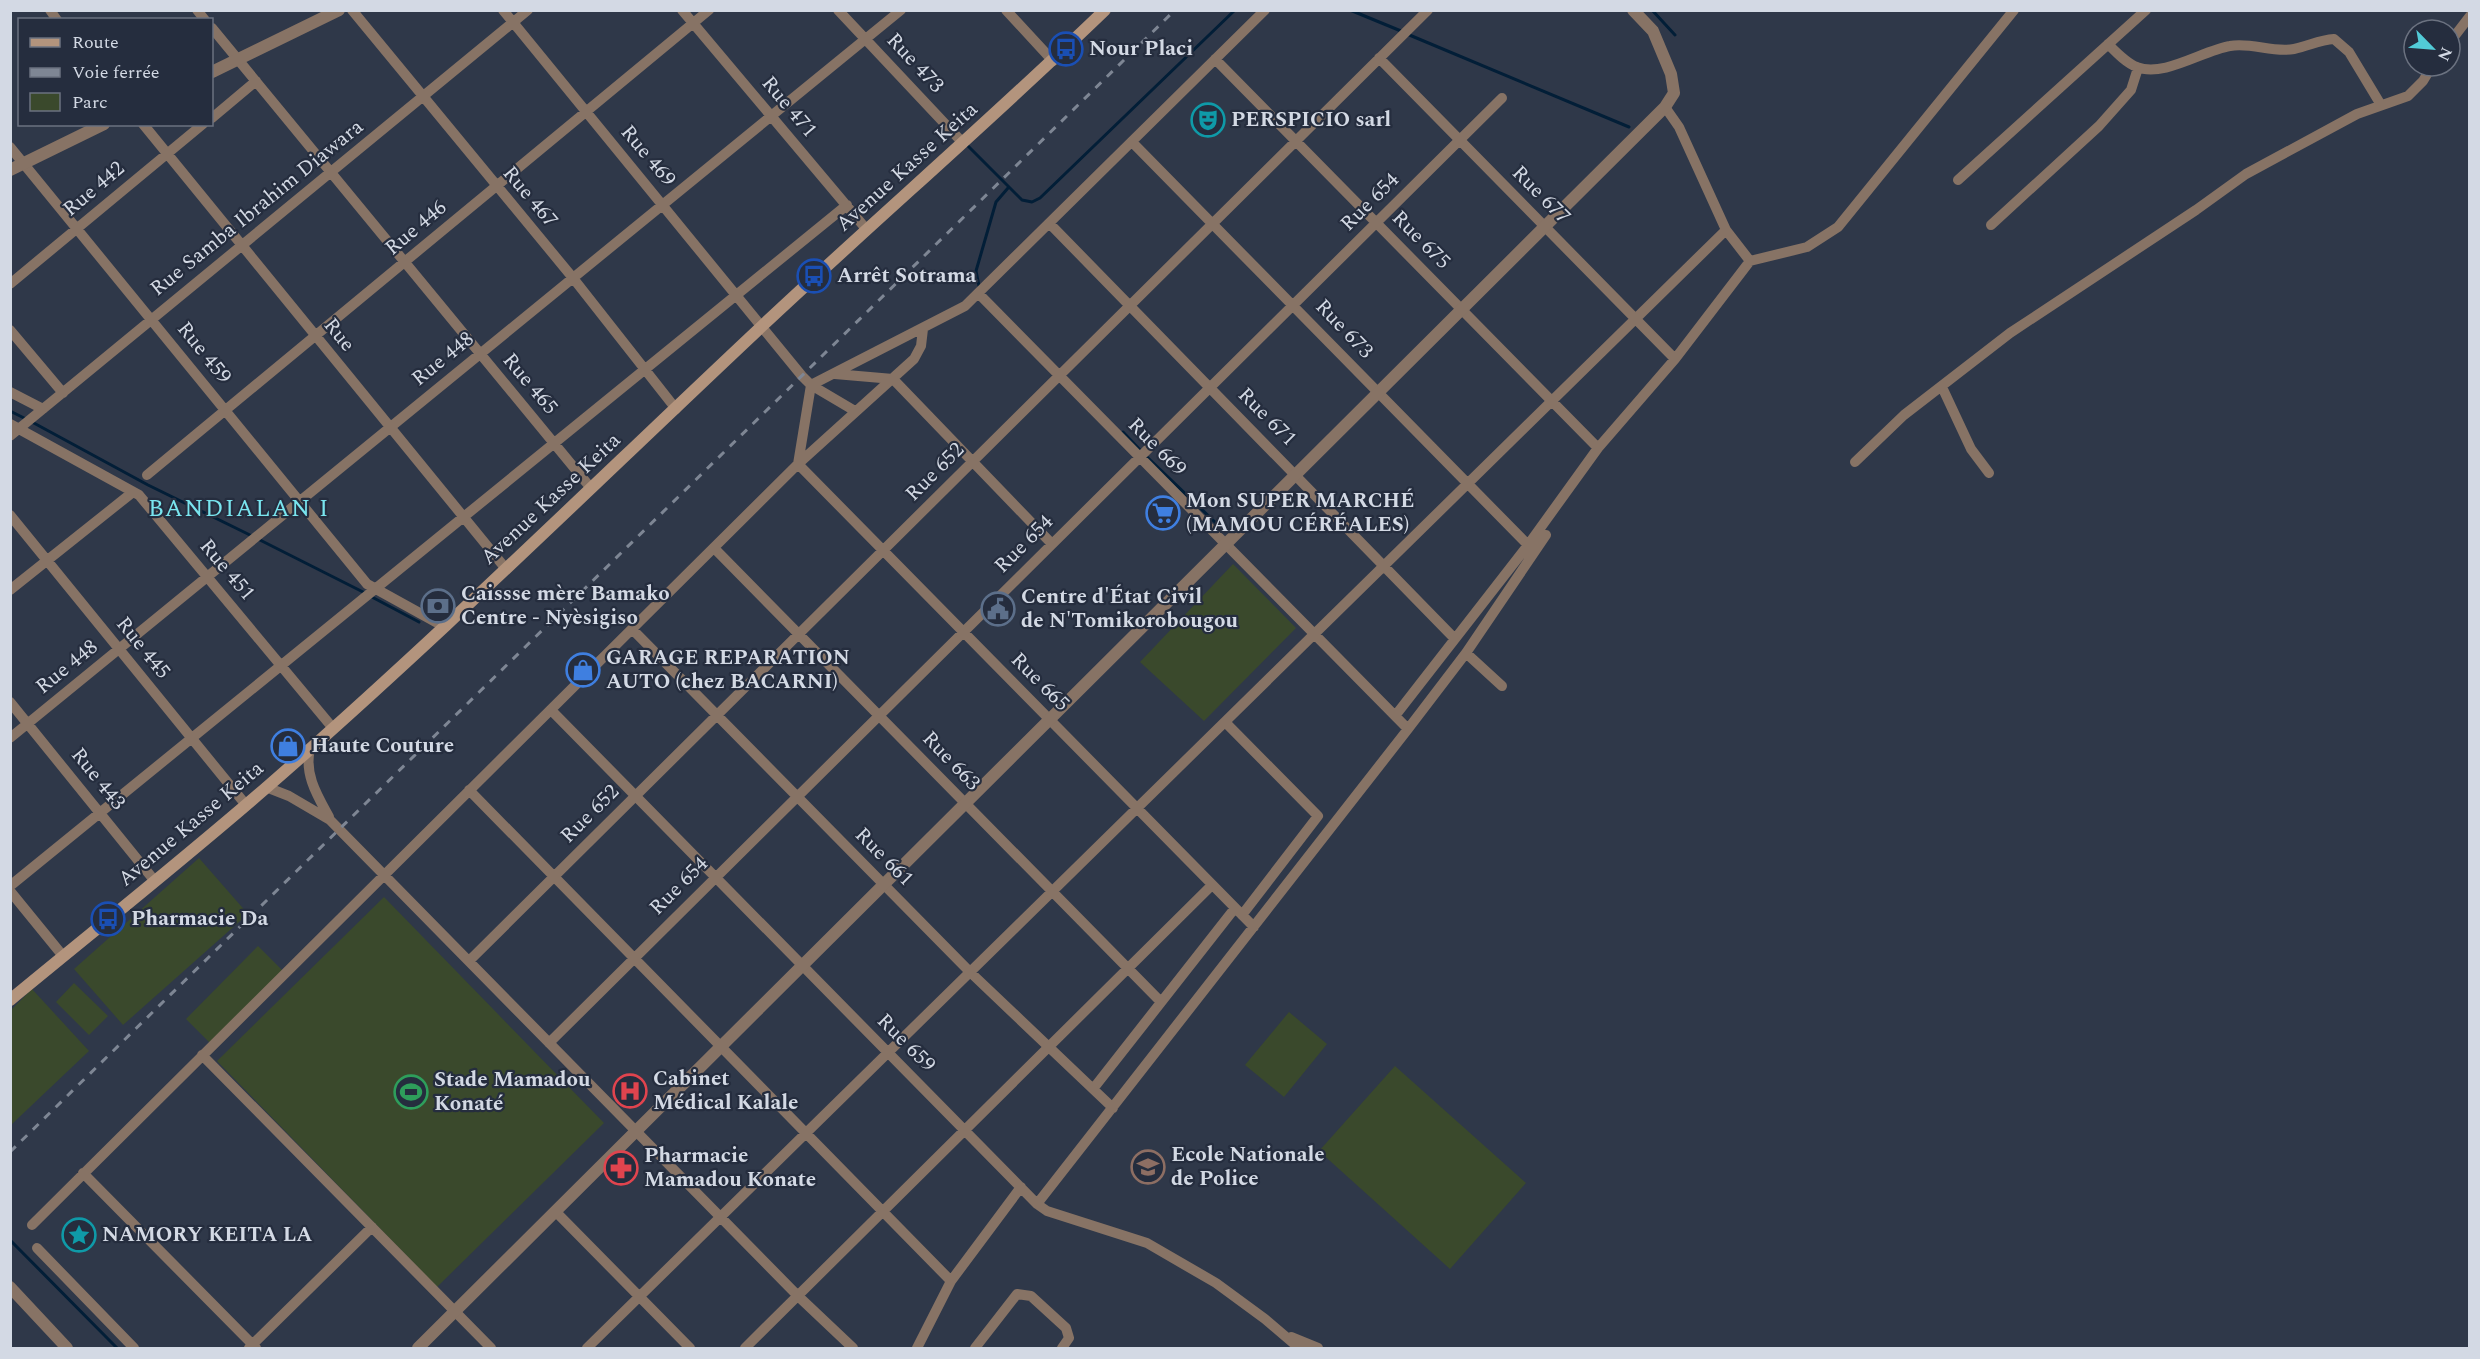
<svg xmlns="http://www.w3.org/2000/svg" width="2480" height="1359" viewBox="0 0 2480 1359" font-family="Spectral,serif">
<rect width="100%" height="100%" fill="#2f3849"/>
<!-- green -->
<path fill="#3a492c" d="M1233,564L1296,628L1204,721L1140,662Z
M199,858L248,914L123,1025L74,969Z
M384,897L604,1123L437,1287L217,1061Z
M258,946L283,971L211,1044L186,1019Z
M74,983L108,1016L89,1035L56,1002Z
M32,989L89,1051L11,1125V1010Z
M1289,1012L1327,1044L1284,1097L1245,1065Z
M1395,1066L1526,1183L1450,1269L1319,1151Z"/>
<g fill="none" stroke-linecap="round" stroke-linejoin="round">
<!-- stream -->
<path stroke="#021e37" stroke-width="3" d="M1350,10L1401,31
M1652,10L1675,35
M1407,34L1629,127
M965,143L1022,200L1032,202L1040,198L1235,10
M979,286L976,271L996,202L1008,188
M10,411L26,419
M32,422L148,485L252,536
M1123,432L1141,451
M1146,456L1218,525
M258,539L365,593
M370,596L419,622
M10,1240L117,1348"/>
<!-- minor -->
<path stroke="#877365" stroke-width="10" d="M50,10L57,20
M197,10L205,20
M352,10L573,278L676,409
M503,10L802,376L811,385L855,411
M682,10L867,230
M838,10L963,143
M1006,10L1053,61
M212,28L590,487
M2450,42L2470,16
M2108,44C2116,52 2126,63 2137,67C2163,78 2204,50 2230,46C2251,42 2273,53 2294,49C2309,46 2319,40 2334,39L2349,52L2381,105
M1379,58L1675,359
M1215,59L1598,448
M212,118L256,81
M143,124L506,569
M1132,142L1528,545
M10,147L367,584L443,626
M1958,180L2146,10
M1050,224L1455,639
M1991,225L2099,126L2131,90L2138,68
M1750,261L1807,247L1838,227L2014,10
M10,284L203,124
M979,294L1408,729
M10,330L63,393
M835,374L893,379L1052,544
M1942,387L1971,449L1989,473
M10,392L43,409
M10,424L139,495L332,727
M10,436L528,10
M1855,462L1904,415L2010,333L2196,210L2246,174L2357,114L2408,96L2423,81L2432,66
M147,475L709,10
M10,515L246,805
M714,548L1161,1002
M10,590L133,492
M632,629L970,972L1113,1108
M1466,653L1502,686
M10,702L154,880
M551,710L1037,1204L1047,1211L1147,1243L1216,1283L1265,1319L1299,1348
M1395,716L1528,545L1598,448L1675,359L1750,261L1726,230L1679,127L1665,107
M1225,722L1318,816L1242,915
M10,738L901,10
M310,749C304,774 317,795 329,817
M266,787L289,796L330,820L798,1296L853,1348
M469,790L951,1281
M10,886L847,205
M10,891L63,956
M1254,927L798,464L811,385L965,306L1265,10
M469,961L1428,10
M549,1043L1502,98
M202,1055L491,1348
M1093,1089L1235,908
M83,1173L256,1348
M1037,1204L1408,729L1466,653L1546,535
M555,1211L690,1348
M32,1225L798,464L914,359L921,346L923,329
M37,1248L134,1348
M1291,1337L1318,1348
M249,1348L372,1227
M587,1348L1726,230
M745,1348L1212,885
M917,1348L951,1281L1021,1187
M975,1348L1017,1294L1031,1296L1066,1328L1069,1338L1062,1348"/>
<!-- tertiary -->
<path stroke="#877365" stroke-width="12" d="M212,72L339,10
M10,170L104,124
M10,1287L67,1348
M418,1348L1665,107L1674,93L1671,74L1653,31L1633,10"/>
<!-- secondary -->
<path stroke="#b3947d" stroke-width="12" d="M10,1000C96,929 183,860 267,787C437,639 597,481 761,327C875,220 993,118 1105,10"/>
<!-- rail -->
<path stroke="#7e8694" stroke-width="3" stroke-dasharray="8 8" stroke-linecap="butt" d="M10,1152L1175,10"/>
</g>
<!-- icons -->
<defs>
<symbol id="bus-ring" viewBox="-11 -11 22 22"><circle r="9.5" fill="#252d3e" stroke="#1a4fb4" stroke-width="1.5"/><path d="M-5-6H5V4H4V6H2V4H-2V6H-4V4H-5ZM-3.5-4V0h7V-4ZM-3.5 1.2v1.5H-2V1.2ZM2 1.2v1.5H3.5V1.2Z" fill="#1a4fb4"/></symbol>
<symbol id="theatre-ring" viewBox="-11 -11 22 22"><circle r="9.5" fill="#252d3e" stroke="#0f9aa8" stroke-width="1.5"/><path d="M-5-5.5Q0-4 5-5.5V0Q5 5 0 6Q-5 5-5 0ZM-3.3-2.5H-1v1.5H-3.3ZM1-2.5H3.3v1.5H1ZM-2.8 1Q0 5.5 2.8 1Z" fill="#0f9aa8"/></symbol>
<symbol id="supermarket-ring" viewBox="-11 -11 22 22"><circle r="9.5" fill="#252d3e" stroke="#3f7fe0" stroke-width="1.5"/><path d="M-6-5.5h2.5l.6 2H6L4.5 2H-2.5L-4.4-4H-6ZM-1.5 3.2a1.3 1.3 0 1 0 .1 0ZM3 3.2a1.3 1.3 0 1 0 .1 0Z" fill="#3f7fe0"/></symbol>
<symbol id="bank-ring" viewBox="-11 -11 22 22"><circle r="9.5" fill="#252d3e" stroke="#5c6f8a" stroke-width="1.5"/><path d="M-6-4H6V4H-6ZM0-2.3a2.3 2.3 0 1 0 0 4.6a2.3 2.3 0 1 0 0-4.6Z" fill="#5c6f8a"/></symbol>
<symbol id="civic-ring" viewBox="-11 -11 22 22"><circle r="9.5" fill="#252d3e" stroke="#5c6f8a" stroke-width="1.5"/><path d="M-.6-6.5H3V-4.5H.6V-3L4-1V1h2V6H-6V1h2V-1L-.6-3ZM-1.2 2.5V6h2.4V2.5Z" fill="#5c6f8a"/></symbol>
<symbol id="shop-ring" viewBox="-11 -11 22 22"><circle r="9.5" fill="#252d3e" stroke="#3f7fe0" stroke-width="1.5"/><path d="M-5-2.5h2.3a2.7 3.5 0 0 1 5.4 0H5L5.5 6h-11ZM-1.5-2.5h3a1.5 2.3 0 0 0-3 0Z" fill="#3f7fe0"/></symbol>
<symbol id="hospital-ring" viewBox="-11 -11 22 22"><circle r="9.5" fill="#252d3e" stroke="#e0444e" stroke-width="1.5"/><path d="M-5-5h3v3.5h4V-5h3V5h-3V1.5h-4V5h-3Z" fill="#e0444e"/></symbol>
<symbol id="stadium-ring" viewBox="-11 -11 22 22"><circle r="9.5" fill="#252d3e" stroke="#2e9e5b" stroke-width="1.5"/><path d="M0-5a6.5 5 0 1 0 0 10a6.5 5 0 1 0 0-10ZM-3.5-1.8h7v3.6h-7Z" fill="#2e9e5b"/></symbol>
<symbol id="university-ring" viewBox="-11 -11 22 22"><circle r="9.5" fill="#252d3e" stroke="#8d6e63" stroke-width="1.5"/><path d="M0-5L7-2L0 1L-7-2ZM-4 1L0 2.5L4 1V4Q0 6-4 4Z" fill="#8d6e63"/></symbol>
<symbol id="pharmacy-ring" viewBox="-11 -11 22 22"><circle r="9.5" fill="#252d3e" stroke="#e0444e" stroke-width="1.5"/><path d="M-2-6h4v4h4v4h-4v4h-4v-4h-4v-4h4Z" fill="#e0444e"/></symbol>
<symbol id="sight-ring" viewBox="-11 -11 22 22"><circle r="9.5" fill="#252d3e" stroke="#0f9aa8" stroke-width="1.5"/><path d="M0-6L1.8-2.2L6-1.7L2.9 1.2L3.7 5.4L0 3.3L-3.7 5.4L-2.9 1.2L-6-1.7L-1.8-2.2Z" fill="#0f9aa8"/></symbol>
</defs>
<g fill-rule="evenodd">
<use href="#bus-ring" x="1047" y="30" width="38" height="38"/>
<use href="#theatre-ring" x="1189" y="101" width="38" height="38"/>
<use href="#bus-ring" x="795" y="257" width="38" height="38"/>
<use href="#supermarket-ring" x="1144" y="494" width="38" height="38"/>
<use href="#bank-ring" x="419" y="587" width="38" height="38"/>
<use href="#civic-ring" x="979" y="590" width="38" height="38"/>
<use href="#shop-ring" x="564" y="651" width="38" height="38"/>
<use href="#shop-ring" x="269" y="727" width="38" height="38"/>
<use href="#bus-ring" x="89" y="900" width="38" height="38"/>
<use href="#hospital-ring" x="611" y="1072" width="38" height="38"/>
<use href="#stadium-ring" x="392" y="1073" width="38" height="38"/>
<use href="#university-ring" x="1129" y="1148" width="38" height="38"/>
<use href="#pharmacy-ring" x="602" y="1149" width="38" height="38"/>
<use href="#sight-ring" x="60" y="1216" width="38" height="38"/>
</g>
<g text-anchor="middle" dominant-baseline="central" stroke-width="4.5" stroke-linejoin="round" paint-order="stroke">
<!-- poi labels -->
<g font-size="21" font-weight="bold" fill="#d3d9e4" stroke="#252d3e" text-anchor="start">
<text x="1089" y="49">Nour Placi</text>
<text x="1231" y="120">PERSPICIO sarl</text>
<text x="837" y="276">Arrêt Sotrama</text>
<text x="1186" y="501">Mon SUPER MARCHÉ<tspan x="1186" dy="24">(MAMOU CÉRÉALES)</tspan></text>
<text x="461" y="594">Caissse mère Bamako<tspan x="461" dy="24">Centre - Nyèsigiso</tspan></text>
<text x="1021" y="597">Centre d'État Civil<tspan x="1021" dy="24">de N'Tomikorobougou</tspan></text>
<text x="606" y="658">GARAGE REPARATION<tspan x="606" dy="24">AUTO (chez BACARNI)</tspan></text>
<text x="311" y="746">Haute Couture</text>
<text x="131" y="919">Pharmacie Da</text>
<text x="653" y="1079">Cabinet<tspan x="653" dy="24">Médical Kalale</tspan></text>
<text x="434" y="1080">Stade Mamadou<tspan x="434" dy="24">Konaté</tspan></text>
<text x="1171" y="1155">Ecole Nationale<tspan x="1171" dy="24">de Police</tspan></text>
<text x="644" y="1156">Pharmacie<tspan x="644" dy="24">Mamadou Konate</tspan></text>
<text x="102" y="1235">NAMORY KEITA LA</text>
</g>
<!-- street labels -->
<g font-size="21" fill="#d3d9e4" stroke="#252d3e">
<text transform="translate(915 63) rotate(47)">Rue 473</text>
<text transform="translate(789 107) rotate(50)">Rue 471</text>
<text transform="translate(648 156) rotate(50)">Rue 469</text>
<text transform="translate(907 167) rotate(-42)">Avenue Kasse Keita</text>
<text transform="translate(94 189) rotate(-40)">Rue 442</text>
<text transform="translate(1541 195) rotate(45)">Rue 677</text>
<text transform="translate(530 197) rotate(50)">Rue 467</text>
<text transform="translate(1370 202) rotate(-45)">Rue 654</text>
<text transform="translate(257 208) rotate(-39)">Rue Samba Ibrahim Diawara</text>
<text transform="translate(416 228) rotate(-40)">Rue 446</text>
<text transform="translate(1421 240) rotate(45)">Rue 675</text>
<text transform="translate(1344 329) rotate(46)">Rue 673</text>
<text transform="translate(339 335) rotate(51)">Rue</text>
<text transform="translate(204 353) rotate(51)">Rue 459</text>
<text transform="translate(443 359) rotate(-39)">Rue 448</text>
<text transform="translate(530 384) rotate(50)">Rue 465</text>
<text transform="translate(1267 417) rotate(45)">Rue 671</text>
<text transform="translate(1157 447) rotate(45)">Rue 669</text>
<text transform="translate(935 472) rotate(-45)">Rue 652</text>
<text transform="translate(551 499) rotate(-43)">Avenue Kasse Keita</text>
<text transform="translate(1024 544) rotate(-45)">Rue 654</text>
<text transform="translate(227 570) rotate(50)">Rue 451</text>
<text transform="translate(143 648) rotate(51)">Rue 445</text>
<text transform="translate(67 667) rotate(-39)">Rue 448</text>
<text transform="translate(1040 682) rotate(45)">Rue 665</text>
<text transform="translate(951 761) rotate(46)">Rue 663</text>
<text transform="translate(98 779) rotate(51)">Rue 443</text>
<text transform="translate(590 814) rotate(-45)">Rue 652</text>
<text transform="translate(191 824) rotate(-40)">Avenue Kasse Keita</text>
<text transform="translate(884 857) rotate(45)">Rue 661</text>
<text transform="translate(679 886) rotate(-45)">Rue 654</text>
<text transform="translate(906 1043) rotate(45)">Rue 659</text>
</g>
<!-- quarter labels -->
<g font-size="24" letter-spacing="1.5" fill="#79e5ef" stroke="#252d3e">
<text x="239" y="509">BANDIALAN I</text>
</g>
</g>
<!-- border -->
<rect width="2480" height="1359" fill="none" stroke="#d3d9e4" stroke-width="24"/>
<!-- legend -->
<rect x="18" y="18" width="195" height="108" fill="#252d3e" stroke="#6b7280" stroke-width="1.5"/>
<rect x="30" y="38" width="30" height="9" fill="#b3947d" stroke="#6b7280" stroke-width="1.5"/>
<text x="72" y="48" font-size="18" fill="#d3d9e4">Route</text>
<rect x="30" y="68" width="30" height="9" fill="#7e8694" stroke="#6b7280" stroke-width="1.5"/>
<text x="72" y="78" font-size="18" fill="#d3d9e4">Voie ferrée</text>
<rect x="30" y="93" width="30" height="18" fill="#3a492c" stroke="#6b7280" stroke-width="1.5"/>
<text x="72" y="108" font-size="18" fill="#d3d9e4">Parc</text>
<!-- north arrow -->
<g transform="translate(2432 48) rotate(115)"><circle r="28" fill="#252d3e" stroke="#6b7280" stroke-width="1.5"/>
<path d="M0-4.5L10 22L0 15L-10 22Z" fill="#52cbd7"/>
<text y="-9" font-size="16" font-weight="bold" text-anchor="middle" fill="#d3d9e4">N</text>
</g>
</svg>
